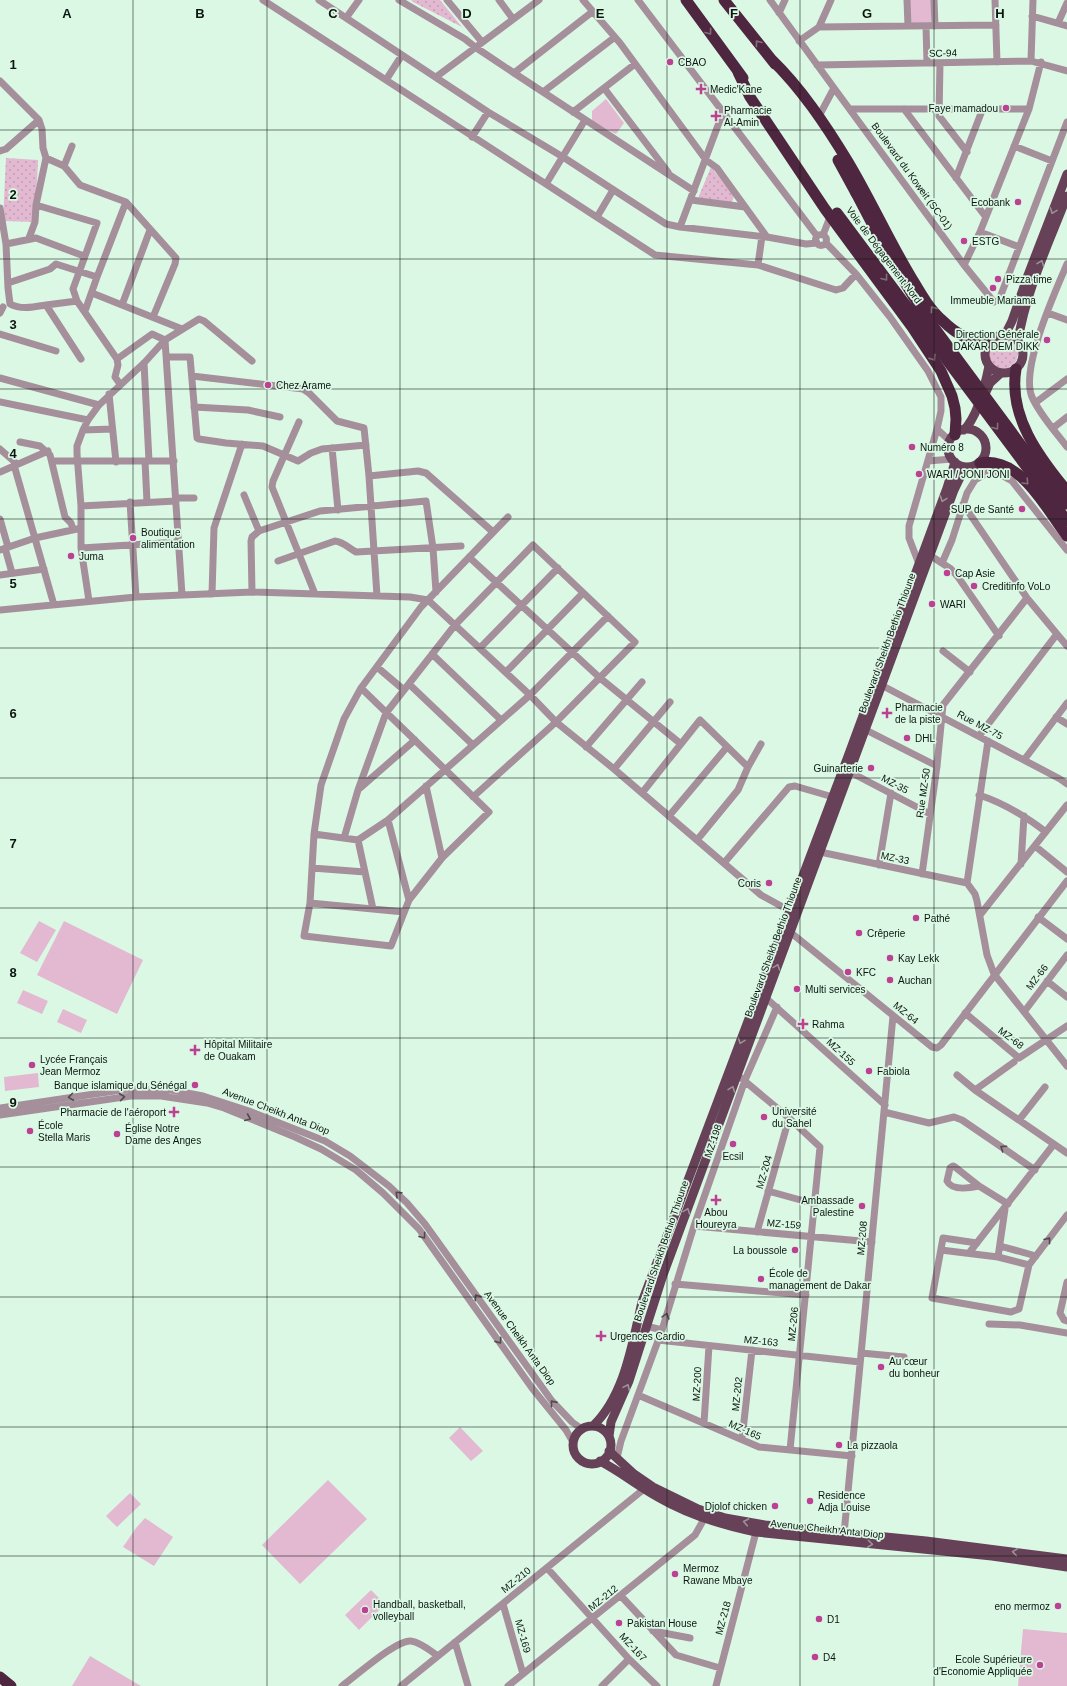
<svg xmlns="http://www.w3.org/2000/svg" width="1067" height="1686" viewBox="0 0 1067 1686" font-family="Helvetica,sans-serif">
<defs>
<pattern id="grass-dots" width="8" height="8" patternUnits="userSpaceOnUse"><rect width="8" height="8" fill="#e2b9d0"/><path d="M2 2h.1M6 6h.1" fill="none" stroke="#c19eb1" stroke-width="1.8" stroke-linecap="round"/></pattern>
</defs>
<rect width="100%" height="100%" fill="#dbf8e5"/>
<!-- grass -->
<path fill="url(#grass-dots)" d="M411,0H440L462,27L413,2Z
M6,158L38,160L35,222L3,221Z
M711,167L734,195L732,203L698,198Z
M986 353a16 16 0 1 1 32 0a16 16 0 1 1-32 0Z"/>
<!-- garden -->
<path fill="#e2b9d0" d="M909,0H931V29H910Z
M606,99L624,123L616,134L599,126L592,120V111Z
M39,921L56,930L37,962L20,953Z
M64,921L143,960L117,1014L37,975Z
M23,990L48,1001L42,1014L17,1003Z
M63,1009L87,1020L81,1033L57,1022Z
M38,1073L39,1087L5,1091L4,1077Z
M460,1427L483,1451L471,1461L449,1438Z
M328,1480L367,1519L300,1584L262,1545Z
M130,1493L141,1504L117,1527L106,1516Z
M145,1518L173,1537L154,1566L123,1547L136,1528Z
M371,1590L385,1604L359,1630L345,1615Z
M1023,1629L1067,1633V1686H1018Z
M90,1656L141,1686H72Z"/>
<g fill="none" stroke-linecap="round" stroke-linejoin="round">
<!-- minor -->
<path stroke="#a58f9b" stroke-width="7" d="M263,0L655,255L758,265L836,290L843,288L856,274
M319,0L488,112L563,157L666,224L680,227L767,237L806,244L817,243
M399,0L465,39L475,47L514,73L694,191
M447,0L482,42
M499,0L513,19
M583,0L620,43L706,160L717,168L767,237
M638,0L817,236
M770,0L834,88L964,265L994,302L999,300L1067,122
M907,0L908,26
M934,0L935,26
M995,0L997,62
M779,13L785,0
M1032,16L1067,26
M346,18L359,0
M1058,23L1067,3
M926,26L927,63
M819,27L996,25
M799,41L819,27L831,0
M1031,61L1033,0
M940,63L939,116L967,152
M817,65L1031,61L1067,71
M514,73L592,12
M436,77L539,0
M386,80L402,55
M0,81L39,120L42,129L43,148L46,158L36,205L35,222L29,238
M604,88L668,172
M543,92L615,37
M850,109H1029
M904,109L985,216
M573,112L635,64
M818,118L834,88
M472,137L488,112
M1014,146L1052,161
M0,151L6,149L39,120
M46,158L64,166L80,185L126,202L176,258L175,264L153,317
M64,166L72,146
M956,178L983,108
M546,184L585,120
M691,200L745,207
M36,205L97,223L73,289L77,301L117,359L118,365L115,377L120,384
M0,208L6,244L8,288L10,304C21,310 34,307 46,305L81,359
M597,217L613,190
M680,227L723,112
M980,232L1019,247
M815.5 240a5.5 5.5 0 1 1 11 0a5.5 5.5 0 1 1-11 0Z
M823,235L830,217
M826,243L856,274L890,317L928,371L941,397V411L937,429L909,526V538L919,564
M6,244L36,238L84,256
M1067,264C1055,292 1020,369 1032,397C1040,415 1055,431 1067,447
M758,265L762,236
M964,265L980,232L1029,109L1041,62
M8,283L50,269L56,264L97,277
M92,293L182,329
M46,305L77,301
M122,305L150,230
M85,311L97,277L126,202
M0,313L3,307
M1048,313L1067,320
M0,334L56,351
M165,340L182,595
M167,357H190L197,438L199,439L226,443L263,446L298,461L311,453L322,449L366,445
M117,359L152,334L165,340
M144,363L149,461
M192,376L303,389L309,393L337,421L364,428L369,476L377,596
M0,378L99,405
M109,394L116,462
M0,402L88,420
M1035,403L1067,379
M194,407L248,410L280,417
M299,422L273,481L272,487L315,594
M1053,428L1067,417
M937,429L950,441
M83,430L112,429
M20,442L40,446L50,455L65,517L71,523L73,529
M332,448L338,510
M0,449L17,464
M52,461H174
M145,461L147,502
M928,461L952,459
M14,465L54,605
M0,472L48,451
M369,476L418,471L426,473L493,532
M244,495L259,531
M176,498H194
M130,502L136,597
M963,504L1027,598L1067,646
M81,506L176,501
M0,519L8,547
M5,548L12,573
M81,548L179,542
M0,550L35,538L77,529
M931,556L951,569L958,577L999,636
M469,557L600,678L681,744
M278,561L335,541C344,542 348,548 356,552L461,546
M942,563L952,540L967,493L975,480L989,472H996L1012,481L1067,550
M0,575L44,569
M252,592L251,541L252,537L259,531L320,511L426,501L433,548L436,592
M212,594L214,528L242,444
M89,601L81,548V506L77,454V446L83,430L88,420L99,405L144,363L165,340L199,319L204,321L252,361
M0,610L136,597L252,592L410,597L428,600L530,695L556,722L614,769L761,895L790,911
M480,648L558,568
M943,651L970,672
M432,654L501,720
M377,667L404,690
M506,672L583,593
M409,684L473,745
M883,686L1060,779L1067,784
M361,688L489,812L442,858L409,900L391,946L304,936L310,903L314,834L321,785L344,719L361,688L421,607L508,517
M1056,717L1067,724
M866,730L937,766
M979,736L1057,634
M988,741L967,883L975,894L977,901L987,955L994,974L1067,1066
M586,747L642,682
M1024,760L1067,703
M614,769L670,702
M850,772L930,814
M426,786L442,858
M360,788L415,740
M642,793L700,720L748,767
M979,795C1004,803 1025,816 1046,832
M669,816L727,747
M388,820L409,900
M314,834L358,840L388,820L530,695L608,616
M344,838L358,790L386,713L455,625L533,545L635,642L556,722L473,797
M358,840L373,909
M697,840L738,790L748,767L761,744
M1035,846L1067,872
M820,852L967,883
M724,863L789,787L795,786L833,797
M1021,864L1024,816
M879,865L891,793
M312,868L365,872
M922,874L937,766L943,705L1027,598
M310,903L404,912
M980,915L1067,805
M1038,917L1067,939
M790,932L932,1047L937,1048L941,1045L1067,881
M1047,981L1067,997
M766,998L885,1105
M1024,1012L1067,955
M965,1013L1019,1058L1067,1026
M957,1075L975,1090L1067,1153
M741,1078L789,1118L820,1147L790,1450
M975,1090L1014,1062
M0,1108L128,1089L171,1090L203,1096L249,1111L325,1141L350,1156L389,1186L407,1203L425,1224L552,1401L572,1422L582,1429
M884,1112L929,1123L954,1117L962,1120L1035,1170
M0,1115L131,1096H161L207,1103L224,1108L295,1137L321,1149L356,1170L383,1193L419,1229L532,1388L566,1430L573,1442
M1019,1120L1045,1087
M953,1166L955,1167L979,1186C970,1188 952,1191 947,1181L950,1168Z
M979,1186L1008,1204
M768,1191L815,1204
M694,1226L872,1242
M757,1232L789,1118
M977,1243L943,1238L932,1298L1011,1312L1019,1309L1029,1265L1067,1215
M1000,1246L1036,1256
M941,1250L998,1257L1029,1265
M969,1253L1054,1144
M998,1257L1005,1209
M1067,1282L1060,1313L1064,1320L1067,1321
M675,1284L806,1295
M989,1324L1020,1325L1067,1333
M646,1326L662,1330
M658,1340L860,1362
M861,1353L904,1357
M638,1395L759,1447L852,1456
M704,1423L709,1346
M742,1439L752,1350
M617,1458L621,1441L662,1330L694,1226L745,1080L777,1007
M844,1534L893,1016
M547,1568L629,1659L657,1686
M621,1596L676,1655L720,1668
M503,1604L523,1674
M653,1631L690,1638
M455,1642L468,1686
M342,1686C356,1676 397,1639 411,1641C420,1642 431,1651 438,1656
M401,1686L644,1489
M508,1686L695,1535L704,1519
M602,1686L629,1659
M716,1686L756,1532"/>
<!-- major -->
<path stroke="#664157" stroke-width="9" d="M985 354a19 19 0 1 1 38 0a19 19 0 1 1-38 0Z
M1005,335L1012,321L1028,275L1067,174
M1018,341C1026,290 1049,243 1067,196
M986,392L990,383L1001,373
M948 448a19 19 0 1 1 38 0a19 19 0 1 1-38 0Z
M964,430C978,416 985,386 989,366
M593,1426C625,1395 632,1344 642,1302L847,759L947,488L955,462
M573 1445a19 19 0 1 1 38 0a19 19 0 1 1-38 0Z
M609,1436L611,1422L629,1381L663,1275L954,490L965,467
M609,1451L634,1474L653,1487L698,1509L725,1518L765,1525L926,1541L1067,1559
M600,1461C621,1472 638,1486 658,1497C689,1515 722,1525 756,1532L992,1556L1067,1567"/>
<!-- highway -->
<path stroke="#4f263f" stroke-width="11" d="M686,0L743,78
M724,0L775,64
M771,59C801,88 825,124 847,160C870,198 888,239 911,277C920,292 929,309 943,321C955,333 971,342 988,343
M738,72L750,97L825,209L912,327L941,371L952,396L955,408L956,419L955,435
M838,160L856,193
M1016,369C1008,416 1039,457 1067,491
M980,463C1021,456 1046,509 1067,536
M0,1677L11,1686"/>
<!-- highway-bridge -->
<path stroke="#4f263f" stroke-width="11" d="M856,193L890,258L913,296L936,330L1027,453L1067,504
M837,213L1067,521"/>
</g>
<!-- one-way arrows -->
<defs><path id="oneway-chevron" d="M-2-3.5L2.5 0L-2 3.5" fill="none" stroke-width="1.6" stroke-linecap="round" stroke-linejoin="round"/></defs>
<g stroke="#807079">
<use href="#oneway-chevron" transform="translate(709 32) rotate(54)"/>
<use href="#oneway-chevron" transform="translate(758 43) rotate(-128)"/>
<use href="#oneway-chevron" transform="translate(885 278) rotate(53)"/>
<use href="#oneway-chevron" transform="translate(933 309) rotate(-126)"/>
<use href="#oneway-chevron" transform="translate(933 358) rotate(57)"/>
<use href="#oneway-chevron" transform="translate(996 427) rotate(54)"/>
<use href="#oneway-chevron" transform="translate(1026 482) rotate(47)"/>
</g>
<g stroke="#9b9397">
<use href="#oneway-chevron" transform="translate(1053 211) rotate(111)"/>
<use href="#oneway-chevron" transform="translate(1041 263) rotate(-69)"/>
<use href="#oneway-chevron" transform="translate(943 499) rotate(110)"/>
<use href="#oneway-chevron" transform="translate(777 967) rotate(-70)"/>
<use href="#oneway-chevron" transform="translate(741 1041) rotate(111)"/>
<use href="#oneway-chevron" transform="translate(732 1089) rotate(-70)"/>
<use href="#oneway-chevron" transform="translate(687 1211) rotate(-70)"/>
<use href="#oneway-chevron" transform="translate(627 1387) rotate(-66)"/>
<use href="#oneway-chevron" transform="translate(746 1522) rotate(-169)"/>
<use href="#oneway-chevron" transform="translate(870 1544) rotate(6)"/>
<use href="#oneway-chevron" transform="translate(1015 1552) rotate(-172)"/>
</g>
<g stroke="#504c4e">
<use href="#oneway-chevron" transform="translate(71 1097) rotate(172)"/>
<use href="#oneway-chevron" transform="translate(122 1097) rotate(-8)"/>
<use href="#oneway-chevron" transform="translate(248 1118) rotate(23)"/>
<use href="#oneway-chevron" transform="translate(1003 1148) rotate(-146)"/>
<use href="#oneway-chevron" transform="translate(398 1194) rotate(-136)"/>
<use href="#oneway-chevron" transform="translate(423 1236) rotate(54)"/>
<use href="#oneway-chevron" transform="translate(1048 1240) rotate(-52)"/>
<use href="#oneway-chevron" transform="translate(477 1297) rotate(-125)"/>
<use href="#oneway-chevron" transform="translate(666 1316) rotate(-74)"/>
<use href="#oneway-chevron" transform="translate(499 1341) rotate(55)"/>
<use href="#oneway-chevron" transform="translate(553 1403) rotate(-129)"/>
</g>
<!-- grid -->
<path fill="none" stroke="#0b160f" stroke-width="1" stroke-opacity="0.55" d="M133,0V1686M267,0V1686M400,0V1686M534,0V1686M667,0V1686M800,0V1686M934,0V1686M0,130H1067M0,259H1067M0,389H1067M0,519H1067M0,648H1067M0,778H1067M0,908H1067M0,1038H1067M0,1167H1067M0,1297H1067M0,1427H1067M0,1556H1067"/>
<!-- markers -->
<g fill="#bc4192" stroke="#dbf8e5" stroke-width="1.5">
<circle cx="670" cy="62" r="4"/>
<path d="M699 83h4v4h4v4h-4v4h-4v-4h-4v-4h4z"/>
<circle cx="1006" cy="108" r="4"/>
<path d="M714 110h4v4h4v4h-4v4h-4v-4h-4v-4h4z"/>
<circle cx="1018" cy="202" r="4"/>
<circle cx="964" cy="241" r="4"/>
<circle cx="998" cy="279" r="4"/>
<circle cx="993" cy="288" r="4"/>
<circle cx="1047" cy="340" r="4"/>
<circle cx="268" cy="385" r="4"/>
<circle cx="912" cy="447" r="4"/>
<circle cx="919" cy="474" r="4"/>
<circle cx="1022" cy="509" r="4"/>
<circle cx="133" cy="538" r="4"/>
<circle cx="71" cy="556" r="4"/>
<circle cx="947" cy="573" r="4"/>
<circle cx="974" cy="586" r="4"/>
<circle cx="932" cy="604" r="4"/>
<path d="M885 707h4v4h4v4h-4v4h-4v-4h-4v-4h4z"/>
<circle cx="907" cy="738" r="4"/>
<circle cx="871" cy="768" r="4"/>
<circle cx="769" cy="883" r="4"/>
<circle cx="916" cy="918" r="4"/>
<circle cx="859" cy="933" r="4"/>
<circle cx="890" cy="958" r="4"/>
<circle cx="848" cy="972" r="4"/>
<circle cx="890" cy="980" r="4"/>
<circle cx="797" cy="989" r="4"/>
<path d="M801 1018h4v4h4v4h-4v4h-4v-4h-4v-4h4z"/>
<path d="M193 1044h4v4h4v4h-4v4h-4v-4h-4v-4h4z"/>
<circle cx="32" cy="1065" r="4"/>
<circle cx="869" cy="1071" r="4"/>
<circle cx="195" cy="1085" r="4"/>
<path d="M172 1106h4v4h4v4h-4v4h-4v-4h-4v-4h4z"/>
<circle cx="764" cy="1117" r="4"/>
<circle cx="30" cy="1131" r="4"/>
<circle cx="117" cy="1134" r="4"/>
<circle cx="733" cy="1144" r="4"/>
<path d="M714 1194h4v4h4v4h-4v4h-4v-4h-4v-4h4z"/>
<circle cx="862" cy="1206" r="4"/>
<circle cx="795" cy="1250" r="4"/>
<circle cx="761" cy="1279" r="4"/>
<path d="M599 1330h4v4h4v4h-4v4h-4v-4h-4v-4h4z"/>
<circle cx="881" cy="1367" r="4"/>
<circle cx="839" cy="1445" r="4"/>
<circle cx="810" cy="1501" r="4"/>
<circle cx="775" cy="1506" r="4"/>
<circle cx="675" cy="1574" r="4"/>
<circle cx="1058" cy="1606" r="4"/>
<circle cx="365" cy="1610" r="4"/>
<circle cx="819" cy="1619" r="4"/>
<circle cx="619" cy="1623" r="4"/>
<circle cx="815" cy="1657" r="4"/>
<circle cx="1040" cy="1665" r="4"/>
</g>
<g text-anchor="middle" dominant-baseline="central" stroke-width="3.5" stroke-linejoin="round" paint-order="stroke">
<!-- street labels -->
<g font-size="10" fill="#0b160f" stroke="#dbf8e5">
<text transform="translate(943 53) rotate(-1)">SC-94</text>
<text transform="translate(912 176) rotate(54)">Boulevard du Koweit (SC-01)</text>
<text transform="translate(884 255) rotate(53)">Voie de Dégagement Nord</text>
<text transform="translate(887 643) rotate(-70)">Boulevard Sheikh Bethio Thioune</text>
<text transform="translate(980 725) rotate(28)">Rue MZ-75</text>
<text transform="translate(895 784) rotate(28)">MZ-35</text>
<text transform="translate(923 793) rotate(-82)">Rue MZ-50</text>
<text transform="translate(895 858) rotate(12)">MZ-33</text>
<text transform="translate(773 947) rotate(-70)">Boulevard Sheikh Bethio Thioune</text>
<text transform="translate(1037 977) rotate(-53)">MZ-66</text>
<text transform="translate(906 1013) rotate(39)">MZ-64</text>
<text transform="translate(1011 1038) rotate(37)">MZ-68</text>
<text transform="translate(841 1052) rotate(42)">MZ-155</text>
<text transform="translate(276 1111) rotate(21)">Avenue Cheikh Anta Diop</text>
<text transform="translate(713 1141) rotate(-71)">MZ-198</text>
<text transform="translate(764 1172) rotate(-74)">MZ-204</text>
<text transform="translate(784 1224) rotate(5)">MZ-159</text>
<text transform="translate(862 1238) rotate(-85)">MZ-208</text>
<text transform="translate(661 1251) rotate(-71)">Boulevard Sheikh Bethio Thioune</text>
<text transform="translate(793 1324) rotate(-84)">MZ-206</text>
<text transform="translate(520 1338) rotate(54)">Avenue Cheikh Anta Diop</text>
<text transform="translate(761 1341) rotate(6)">MZ-163</text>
<text transform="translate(697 1384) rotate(-87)">MZ-200</text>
<text transform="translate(737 1394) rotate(-84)">MZ-202</text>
<text transform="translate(745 1430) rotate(24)">MZ-165</text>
<text transform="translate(827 1529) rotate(6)">Avenue Cheikh Anta Diop</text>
<text transform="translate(516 1580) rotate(-39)">MZ-210</text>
<text transform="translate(603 1598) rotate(-39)">MZ-212</text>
<text transform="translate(723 1618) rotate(-75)">MZ-218</text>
<text transform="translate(523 1636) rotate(74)">MZ-169</text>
<text transform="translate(633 1647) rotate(47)">MZ-167</text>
</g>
<!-- poi labels -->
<g font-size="10" fill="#0b160f" stroke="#dbf8e5" text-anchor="start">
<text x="678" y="62">CBAO</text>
<text x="710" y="89">Medic'Kane</text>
<text x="998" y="108" text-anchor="end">Faye mamadou</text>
<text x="724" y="110">Pharmacie<tspan x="724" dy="12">Al-Amin</tspan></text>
<text x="1010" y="202" text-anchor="end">Ecobank</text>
<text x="972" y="241">ESTG</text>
<text x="1006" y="279">Pizza time</text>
<text x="993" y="300" text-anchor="middle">Immeuble Mariama</text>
<text x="1039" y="334" text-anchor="end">Direction Générale<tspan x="1039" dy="12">DAKAR DEM DIKK</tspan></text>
<text x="276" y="385">Chez Arame</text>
<text x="920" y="447">Numéro 8</text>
<text x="927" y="474">WARI / JONI JONI</text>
<text x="1014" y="509" text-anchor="end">SUP de Santé</text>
<text x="141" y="532">Boutique<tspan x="141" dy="12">alimentation</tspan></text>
<text x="79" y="556">Juma</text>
<text x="955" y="573">Cap Asie</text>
<text x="982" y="586">Creditinfo VoLo</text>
<text x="940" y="604">WARI</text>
<text x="895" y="707">Pharmacie<tspan x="895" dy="12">de la piste</tspan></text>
<text x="915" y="738">DHL</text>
<text x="863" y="768" text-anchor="end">Guinarterie</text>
<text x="761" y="883" text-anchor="end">Coris</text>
<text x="924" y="918">Pathé</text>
<text x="867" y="933">Crêperie</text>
<text x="898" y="958">Kay Lekk</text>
<text x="856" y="972">KFC</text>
<text x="898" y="980">Auchan</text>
<text x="805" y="989">Multi services</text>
<text x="812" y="1024">Rahma</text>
<text x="204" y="1044">Hôpital Militaire<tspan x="204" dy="12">de Ouakam</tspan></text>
<text x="40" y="1059">Lycée Français<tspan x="40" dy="12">Jean Mermoz</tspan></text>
<text x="877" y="1071">Fabiola</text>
<text x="187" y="1085" text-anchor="end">Banque islamique du Sénégal</text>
<text x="772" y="1111">Université<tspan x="772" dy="12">du Sahel</tspan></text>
<text x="166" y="1112" text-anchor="end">Pharmacie de l'aéroport</text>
<text x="38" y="1125">École<tspan x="38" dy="12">Stella Maris</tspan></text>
<text x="125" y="1128">Église Notre<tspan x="125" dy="12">Dame des Anges</tspan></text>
<text x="733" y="1156" text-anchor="middle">Ecsil</text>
<text x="854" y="1200" text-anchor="end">Ambassade<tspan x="854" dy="12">Palestine</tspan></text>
<text x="716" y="1212" text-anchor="middle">Abou<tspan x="716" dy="12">Houreyra</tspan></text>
<text x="787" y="1250" text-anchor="end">La boussole</text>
<text x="769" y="1273">École de<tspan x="769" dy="12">management de Dakar</tspan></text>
<text x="610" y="1336">Urgences Cardio</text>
<text x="889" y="1361">Au cœur<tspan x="889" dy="12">du bonheur</tspan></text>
<text x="847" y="1445">La pizzaola</text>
<text x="818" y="1495">Residence<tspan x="818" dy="12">Adja Louise</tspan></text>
<text x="767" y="1506" text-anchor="end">Djolof chicken</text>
<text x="683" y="1568">Mermoz<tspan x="683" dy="12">Rawane Mbaye</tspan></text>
<text x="373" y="1604">Handball, basketball,<tspan x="373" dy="12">volleyball</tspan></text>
<text x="1050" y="1606" text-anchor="end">eno mermoz</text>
<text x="827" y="1619">D1</text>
<text x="627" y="1623">Pakistan House</text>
<text x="823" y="1657">D4</text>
<text x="1032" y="1659" text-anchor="end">Ecole Supérieure<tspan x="1032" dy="12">d'Economie Appliquée</tspan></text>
</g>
</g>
<g font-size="13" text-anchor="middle" font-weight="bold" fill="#0b160f" stroke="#dbf8e5" stroke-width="3.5" stroke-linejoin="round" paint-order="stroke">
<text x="67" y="18">A</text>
<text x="200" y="18">B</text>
<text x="333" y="18">C</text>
<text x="467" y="18">D</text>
<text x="600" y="18">E</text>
<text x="734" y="18">F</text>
<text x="867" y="18">G</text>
<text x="1000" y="18">H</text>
<text x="13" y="69">1</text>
<text x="13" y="199">2</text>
<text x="13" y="329">3</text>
<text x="13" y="458">4</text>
<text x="13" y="588">5</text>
<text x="13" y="718">6</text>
<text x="13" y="848">7</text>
<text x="13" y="977">8</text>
<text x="13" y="1107">9</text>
</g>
</svg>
